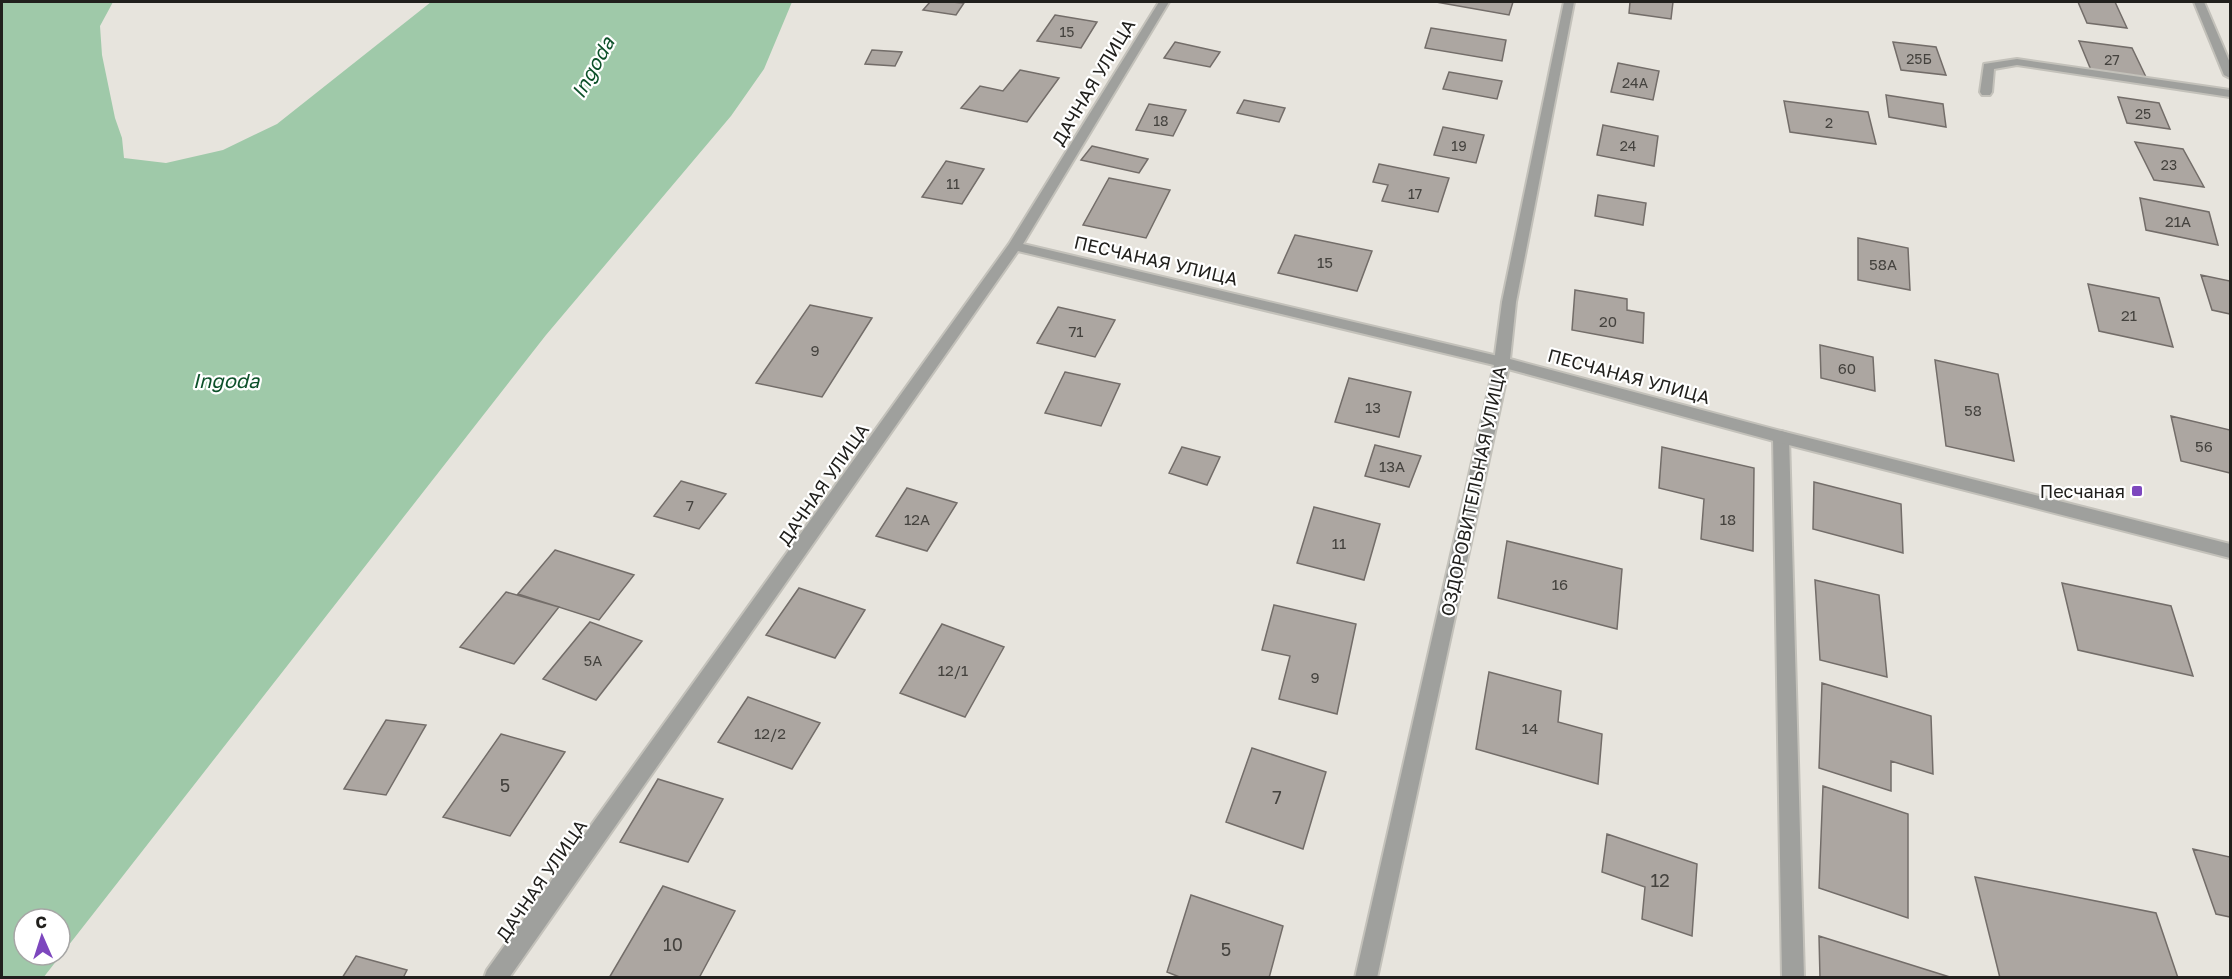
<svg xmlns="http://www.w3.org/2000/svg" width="2232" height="979" viewBox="0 0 2232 979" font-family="'Golos Text',sans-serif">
<rect width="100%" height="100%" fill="#e7e4dd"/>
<!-- water -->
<path fill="#9fc9a9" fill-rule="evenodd" d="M2,2H113L100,26L102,55L115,118L122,138L124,158L166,163L223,150L277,124L431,2H792L764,69L731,116L546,335L43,978L2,977ZM24,919H60V955H24Z"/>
<!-- building -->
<path fill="#aca6a1" stroke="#736d69" stroke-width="1.5" d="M930,2H952L964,3L956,15L923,10Z
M1436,2H1513L1509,15Z
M1630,2H1673L1671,19L1629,13Z
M2078,2H2115L2127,28L2087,23Z
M1055,15L1097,22L1081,48L1037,41Z
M1431,28L1506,40L1502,61L1425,48Z
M2079,41L2132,48L2146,77L2091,70Z
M1175,42L1220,52L1210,67L1164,58Z
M1893,42L1936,47L1946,75L1901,70Z
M872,50L902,52L895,66L865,64Z
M1618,63L1659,71L1653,100L1611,92Z
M1020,70L1059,78L1027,122L961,108L980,86L1003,91Z
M1449,72L1502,81L1497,99L1443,89Z
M1886,95L1943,104L1946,127L1889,117Z
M2118,97L2159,103L2170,129L2127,123Z
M1244,100L1285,108L1279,122L1237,113Z
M1784,101L1868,112L1876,144L1790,132Z
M1149,104L1186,110L1173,136L1136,130Z
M1603,125L1658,136L1654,166L1597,155Z
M1443,127L1484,135L1476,163L1434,155Z
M2135,142L2183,149L2204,187L2154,180Z
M1092,146L1148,159L1139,173L1081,160Z
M946,161L984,169L962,204L922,197Z
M1379,164L1449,178L1438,212L1382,201L1388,185L1373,182Z
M1109,178L1170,190L1146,238L1083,225Z
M1598,195L1646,203L1643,225L1595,216Z
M2140,198L2209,212L2218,245L2146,230Z
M1295,235L1372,251L1357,291L1278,273Z
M1858,238L1908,248L1910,290L1858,280Z
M2201,275L2230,281V314L2212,310Z
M2088,284L2159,298L2173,347L2099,331Z
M1575,290L1627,299V310L1644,313L1643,343L1572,330Z
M810,305L872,318L822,397L756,383Z
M1058,307L1115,320L1095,357L1037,343Z
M1820,345L1873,357L1875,391L1821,378Z
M1935,360L1998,374L2014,461L1946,446Z
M1065,372L1120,384L1101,426L1045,413Z
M1349,378L1411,392L1399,437L1335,422Z
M2171,416L2230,430V473L2181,461Z
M1375,445L1421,456L1409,487L1365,476Z
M1182,447L1220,457L1207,485L1169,473Z
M1662,447L1754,468L1753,551L1701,539L1704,499L1659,488Z
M681,481L726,494L699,529L654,516Z
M1814,482L1901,504L1903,553L1813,529Z
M907,488L957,503L927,551L876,536Z
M1314,507L1380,524L1364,580L1297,563Z
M1507,541L1622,569L1617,629L1498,598Z
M555,550L634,575L599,620L518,594Z
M1815,580L1879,595L1887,677L1820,660Z
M2062,583L2171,606L2193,676L2078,650Z
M799,588L865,610L835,658L766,635Z
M506,592L559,607L514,664L460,647Z
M1274,605L1356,624L1337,714L1279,699L1290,656L1262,650Z
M590,622L642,641L596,700L543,679Z
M942,624L1004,647L965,717L900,693Z
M1489,672L1561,691L1558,722L1602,734L1598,784L1476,749Z
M1822,683L1931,716L1933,774L1891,761V791L1819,768Z
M748,697L820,723L792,769L718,742Z
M386,720L426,725L386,795L344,789Z
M501,734L565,752L510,836L443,817Z
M1252,748L1326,772L1303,849L1226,822Z
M658,779L723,799L688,862L620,842Z
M1823,786L1908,814V918L1819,888Z
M1607,834L1697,864L1692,936L1642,919L1645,887L1602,872Z
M2193,849L2230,857V917L2216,914Z
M1975,877L2156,913L2178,978H2000Z
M663,886L735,911L699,978H609Z
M1191,895L1283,926L1269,978H1182L1167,972Z
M1819,936L1953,978H1820Z
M356,956L407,970L403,978H342Z"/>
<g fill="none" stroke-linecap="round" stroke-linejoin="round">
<defs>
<path id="service" d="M2017,59L2230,90V97L2017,65L1994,69L1992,92L1990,95H1982L1980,92L1984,64Z
M1781,431L1787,433L1789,437L1804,978H1782L1773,437L1775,433Z"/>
<path id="minor" d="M1159,2H1169L1023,244L1502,357L1510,362L1377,978H1355L1494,365L1018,251L509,978H484L487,970L1009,244Z
M2194,2H2204L2230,63V78L2224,75Z"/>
<path id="tertiary" d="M1564,2H1574L1516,302L1510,359L1781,431L2230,544V558L1781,443L1497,366L1494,362L1502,302Z"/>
</defs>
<!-- service casing -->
<use href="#service" stroke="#c3c1ba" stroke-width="4"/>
<!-- minor casing -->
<use href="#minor" stroke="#c3c1ba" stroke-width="4"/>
<!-- tertiary casing -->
<use href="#tertiary" stroke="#c3c1ba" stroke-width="4"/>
<!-- service -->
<use href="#service" fill="#9fa09d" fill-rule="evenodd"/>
<!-- minor -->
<use href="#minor" fill="#9fa09d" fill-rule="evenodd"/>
<!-- tertiary -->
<use href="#tertiary" fill="#9fa09d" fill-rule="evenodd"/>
</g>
<!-- markers -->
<rect fill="#7d47be" stroke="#fff" stroke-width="2" x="2131" y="485" width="12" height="12" rx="3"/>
<g text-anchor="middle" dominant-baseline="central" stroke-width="4.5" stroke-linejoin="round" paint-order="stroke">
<!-- far-number labels -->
<g font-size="14" fill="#44423e">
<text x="1067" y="31">15</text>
<text x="1919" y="58">25Б</text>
<text x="2112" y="59">27</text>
<text x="1635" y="82">24А</text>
<text x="2143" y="113">25</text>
<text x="1161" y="120">18</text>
<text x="1829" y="122">2</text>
<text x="1459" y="145">19</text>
<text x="1628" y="145">24</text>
<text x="2169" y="164">23</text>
<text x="953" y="183">11</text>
<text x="1415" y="193">17</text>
</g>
<!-- number labels -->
<g font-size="15" fill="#44423e">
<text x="2178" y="221">21А</text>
<text x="1325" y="262">15</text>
<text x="1883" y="264">58А</text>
<text x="2129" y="315">21</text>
<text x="1608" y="321">20</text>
<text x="1076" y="331">71</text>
<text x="815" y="350">9</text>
<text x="1847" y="368">60</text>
<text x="1373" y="407">13</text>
<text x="1973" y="410">58</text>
<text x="2204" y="446">56</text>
<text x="1392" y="466">13А</text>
<text x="690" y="505">7</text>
<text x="917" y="519">12А</text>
<text x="1728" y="519">18</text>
<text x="1339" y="543">11</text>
<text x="1560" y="584">16</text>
<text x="593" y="660">5А</text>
<text x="953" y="670">12/1</text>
<text x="1315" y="677">9</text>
<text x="1530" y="728">14</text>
<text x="770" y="733">12/2</text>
</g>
<!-- street labels -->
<g font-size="18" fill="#21201d" stroke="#fff">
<text transform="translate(1093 82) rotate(-59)">ДАЧНАЯ УЛИЦА</text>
<text transform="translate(1156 260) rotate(13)">ПЕСЧАНАЯ УЛИЦА</text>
<text transform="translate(1629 376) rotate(15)">ПЕСЧАНАЯ УЛИЦА</text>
<text transform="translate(823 484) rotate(-55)">ДАЧНАЯ УЛИЦА</text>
<text transform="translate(1473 491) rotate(-78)">ОЗДОРОВИТЕЛЬНАЯ УЛИЦА</text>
<text transform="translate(541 880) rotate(-55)">ДАЧНАЯ УЛИЦА</text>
</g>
<!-- poi labels -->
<g font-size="18" fill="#21201d" stroke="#fff" text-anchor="end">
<text x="2125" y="491">Песчаная</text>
</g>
<!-- near-number labels -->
<g font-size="18" fill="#44423e">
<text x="505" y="785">5</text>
<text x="1277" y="797">7</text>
<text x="1660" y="880">12</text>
<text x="673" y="944">10</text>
<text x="1226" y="949">5</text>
</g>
<!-- water labels -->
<g font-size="20" font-style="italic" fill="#0c5029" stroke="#fff">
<text transform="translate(592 67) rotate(-61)">Ingoda</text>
<text x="226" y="380">Ingoda</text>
</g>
</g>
<!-- border -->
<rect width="2232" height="979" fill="none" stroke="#21201d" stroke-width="6"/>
<!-- north arrow -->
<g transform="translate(42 937) rotate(357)"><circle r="28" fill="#ffffff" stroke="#a6a6a5" stroke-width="1.5"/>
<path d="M0-4.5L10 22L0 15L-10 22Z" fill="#7d47be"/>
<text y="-9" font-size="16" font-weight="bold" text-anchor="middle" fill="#21201d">С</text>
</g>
</svg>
